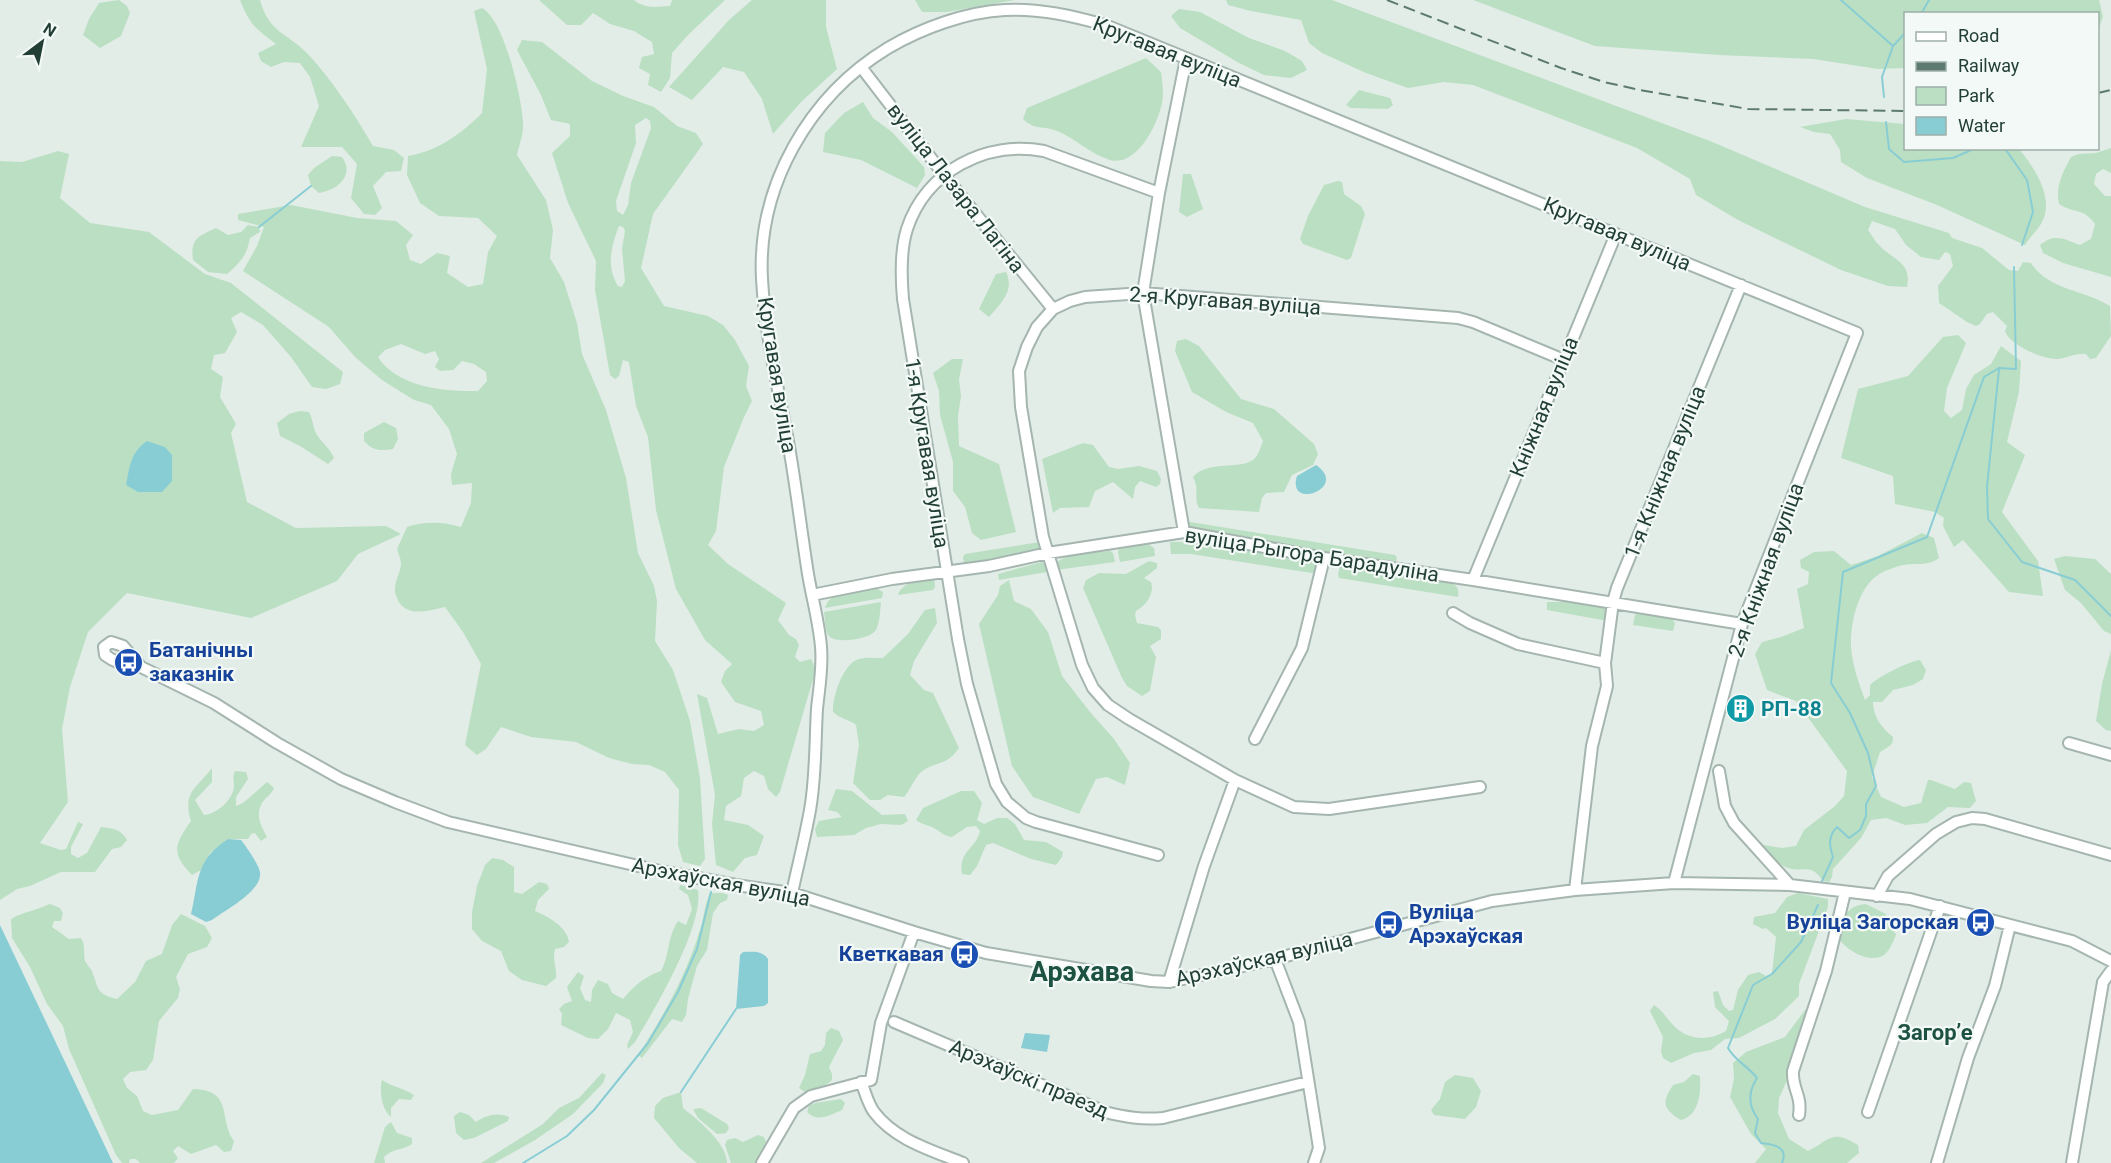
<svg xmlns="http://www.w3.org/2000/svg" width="2111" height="1163" viewBox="0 0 2111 1163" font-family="Roboto,sans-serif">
<rect width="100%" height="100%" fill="#e2ede8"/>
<!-- green -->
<path fill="#bbdfc2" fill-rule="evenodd" d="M119,0L127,6L130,13L121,36L100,48L83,35L89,19L99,3Z
M240,0H260C269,33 286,32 308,54C332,80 355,115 373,146L394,150L404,158L401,171L386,172L373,186L382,208L375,215L364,214L351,198L357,164L342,147H301L319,106L310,77L300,63L284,62L271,67L261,61L258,53L276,44C255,28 250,25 240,0Z
M539,0H634C645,9 657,7 670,6L672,0H725L688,35L672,53L670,78L661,92L648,85L650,74L639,68L642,57L654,54L652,42L634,31L610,24L593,13L581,25H567Z
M752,0H826V27L837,69L801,102L773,134L762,99L744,72L723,67L692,100L669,87L729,20Z
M915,0H1015L947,12H922Z
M1226,0H1332L1710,141L1865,207L1949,233L1952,238L1982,248L2009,270L2018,271L2023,262L2031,263C2048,290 2085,290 2110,306L2111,336L2096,358L2090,359L2086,354C2074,353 2069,358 2058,359C2044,360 2009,345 2005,331L2007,326L1993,312L1987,314L1980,324L1976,326L1967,322L1939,303L1938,286L1953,266L1950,254L1945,252L1939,260L1921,257L1906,245L1895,229L1872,221L1868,230C1872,235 1875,242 1880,246C1894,261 1912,262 1907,287L1888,286L1841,270L1738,220L1696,195L1690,179L1637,148L1473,85L1444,82L1408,88L1366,73L1322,53L1309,43L1301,20L1251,11L1228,5Z
M1473,0H2099L2103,17L2098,30V14H1906L1905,68L1878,69L1813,59L1719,55L1595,46Z
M482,8C504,19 522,98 523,123C524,133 519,145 517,155L546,200L553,230L550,258L564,282L577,323L582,354L606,410L626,478L638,553L654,586L657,601L655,641L673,670L690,721L700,778L705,859L700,866L683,862L678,845L679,790L665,772L649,765L632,764L609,758L576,742L531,737L501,727L486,749L477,755L465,745L481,664L463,632L445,607C426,612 400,619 395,591C394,582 401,572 401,563C401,559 398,553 397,549L407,527C425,521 443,522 461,527L471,503L472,483L452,485L451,474L457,454L449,429L431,405L414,400L382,380L355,357L329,327L243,271L257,246L264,227L238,220V214L291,205L357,218L396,221L413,235L406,245L410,260L421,264L437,253L450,256L447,273L468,287L483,284L488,252L497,236L478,218L439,216L420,203L407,175L408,156C438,151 461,134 482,113L487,69L474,11ZM401,344L425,354L435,351L439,359L435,367L440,371L453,370L462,361L474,364L486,372L487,381L478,391C445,392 397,387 378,357L385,350Z
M1179,9L1200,12L1249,38L1285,51L1302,61L1307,70L1291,78L1264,75L1239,63L1180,28L1171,16Z
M522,40L542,42L592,81L623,96L654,107L677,126L696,133L703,144L653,214L641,268L664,306L708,316L723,325L735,340L749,366L746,386L752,401L744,417L724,467L716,531L708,545L728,564L786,603L778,620L789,635L796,639L799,645L795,657L800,662L811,659L816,669L780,792L776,797L768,789L764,776L754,771L744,778L741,796L726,806L724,820L748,825L764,836L757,855L745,858L733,872L716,865L712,824L715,795L697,694L707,698L718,734L739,729L754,731L764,725L761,711L735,702L721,682L725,671L732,664L705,640L676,589L656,510L648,437L636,406L629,362L623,360L619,376L615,379L610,375L595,290L596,261L568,203L552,153L570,136V124L551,120L541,95L517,50ZM646,118L650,121L651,128L631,183L628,205L623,215L617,211L616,201L636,143L635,125ZM619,226L623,227L625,231L622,249L625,281L622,287L618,286C606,267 611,246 619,226Z
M1146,58L1161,72C1162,80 1163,88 1163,95C1162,118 1138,168 1110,160C1090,154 1075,138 1057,131C1043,125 1035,131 1023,119L1027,108Z
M1359,90L1390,98L1393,105L1388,109L1351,108L1346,105Z
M863,102L873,118L892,132L924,167L925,175L917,188L861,160L823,152L825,133L844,113Z
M1846,119L1905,124L1906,148L2019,149C2034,167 2055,198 2042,222C2038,230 2030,237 2025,245L1937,205L1867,178L1841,162L1840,150L1830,134L1814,132L1800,127Z
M2111,148V173L2103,169L2096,174L2094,184L2105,196H2111V277L2063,263L2043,253L2040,245C2055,233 2064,239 2080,245L2091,239L2095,224C2083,207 2074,214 2059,204C2055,187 2063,172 2071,157L2079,154L2096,153Z
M58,151L69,154L60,198L90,223L149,232L205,274L231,283L343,372L340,384L326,389L312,387L291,357L263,325L241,312L231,318L237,332L225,353L214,355L211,369L223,377L220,397L236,424L231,433L247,502L296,528L386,526L401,534L358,554L337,581L251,618L127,593L88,632L70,687L62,729L68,802L40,843L61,850L66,849L78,822L83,824L71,847V854L78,858L87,853L101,827C112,828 121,829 127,840L121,847L112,849L95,872H61L30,886L17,889L0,900V161L22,162Z
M332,156L342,157C355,175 338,190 319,193L311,186L308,175L314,168Z
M1183,174H1191L1203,209L1187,217L1179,212Z
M1338,181L1342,182L1344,194L1361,206L1365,214L1351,258L1347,260L1303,244L1300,239L1308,216L1324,185Z
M248,225L259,227L260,232L250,238C247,255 240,263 227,274L208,272L193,260C190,238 199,236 216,228L228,235L241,232Z
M1006,272C1015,291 1001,303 989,317L979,309L996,274Z
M1958,335L1966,343L1947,388L1944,411L1951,418L1962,410L1966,389L1974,375L1991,364L2001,346L2021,361L2019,392L2007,442L2025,455L2002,512L2038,561L2043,596L2009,592L1963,540L1954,547L1943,526L1944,518L1935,512L1895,504L1893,476L1841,458L1858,389L1908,376L1943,337Z
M1186,339L1199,346L1241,399L1274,409L1314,444L1318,454L1313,465L1292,475L1284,492L1266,493L1262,498L1259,512L1199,508C1193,497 1200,490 1193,477C1208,459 1244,471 1255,458C1259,454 1261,446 1263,441L1253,423L1226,412L1192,392L1175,351L1177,341Z
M952,359H963L959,379L961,396L958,416L959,446L999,464L1016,532L981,540L972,533L965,507L953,491V462L940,415L939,391L933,373Z
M300,411L309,412C313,419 313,429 317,435C323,444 330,448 334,458L328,464L300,446L280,436L277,423L289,414Z
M384,422L396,428L398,439L393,449C380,451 373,451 364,441V433Z
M1083,443L1093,445L1109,467L1118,469L1139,466L1157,471L1161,479L1160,484L1156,487L1140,481L1135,487L1133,499L1113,482L1095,491L1089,507L1060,508L1053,513L1042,459Z
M1184,521L1395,555L1397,558L1396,561L1371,560L1191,531Z
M1922,533L1934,538L1939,558C1928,567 1913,562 1899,566C1893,568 1883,571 1878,575C1858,588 1850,624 1851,646C1852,664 1859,684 1865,700L1870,695V685C1878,677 1909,661 1920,660L1926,670L1923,679L1913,685L1893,690L1882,702H1873C1873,717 1882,728 1893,737C1894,746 1886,748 1880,752L1872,777L1881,797L1904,807L1921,803L1928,780H1931L1955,789L1964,782L1971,783L1976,801L1970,808L1948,807L1927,823L1905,825L1886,818L1871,820L1861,838L1833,869L1832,877L1829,882L1823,881C1810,862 1804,873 1788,868C1779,865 1771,857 1764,850V845L1782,848L1796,846L1804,830L1835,806L1844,796L1847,771L1796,701L1767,690L1755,654L1762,642L1781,637L1804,628L1797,589L1808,584L1809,572L1801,568L1800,560L1814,552L1834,551L1851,565L1878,556Z
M1040,542V549L1037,552L964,564L963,557L965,554Z
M1170,542H1189L1312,560L1319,567L1318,574L1191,554H1171Z
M1148,544L1154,548L1155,556L1120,562L1118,552L1119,549Z
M1110,551L1113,553L1115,562L1056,570V563C1068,552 1094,553 1110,551Z
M2065,556L2095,559L2111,574V634L2104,631L2081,603L2065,590L2054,559Z
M1149,561L1157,563V568L1144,578L1151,582C1155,593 1146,606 1136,611L1135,615L1137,623L1158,627L1161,630V639L1150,646L1156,657L1150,691L1142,696L1127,686L1122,678L1083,588L1086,580L1099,573L1126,574Z
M1042,562L1045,564L1047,572L999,580L998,574Z
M1340,565L1452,583C1458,587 1459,589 1458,597L1339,578L1338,575Z
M934,578L935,587L933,590L898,595C904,580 920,581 934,578Z
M1009,580L1014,601L1031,609L1048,632L1062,676L1090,712L1114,739L1130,763L1125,785L1107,777L1096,779L1079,814L1033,797L1012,766L979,624L998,595L1000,586Z
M876,588L883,592L882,598L825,608C831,588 858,591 876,588Z
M881,602C880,611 880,622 876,630C871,639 834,645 828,635C825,629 825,618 824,612Z
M1547,602H1574L1605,608L1609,611L1608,621L1547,610Z
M935,608L937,623L914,661L910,675L924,690L933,693L959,748C945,768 935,760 920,773C914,780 910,790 904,797L888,795L880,800H870L853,783L859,745L856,725C849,719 840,719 833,712C832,698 843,663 859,659C866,657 875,658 883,658L908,634L925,610Z
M1637,613L1672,619L1675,623L1673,631L1633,625L1635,615Z
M2111,650V731L2106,730L2096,721L2102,684Z
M212,768V782L195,800L204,815C217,814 233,800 234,786C234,779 232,778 235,771L246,772L248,779L236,797V806L243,803L267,782L274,788C271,795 266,797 262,803C255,815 261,826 267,837L261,841L255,833L251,834L248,839H228L210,853L201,870L192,875C170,853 175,844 191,821C182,792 197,788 212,768Z
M836,789L852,791L882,815L905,814L908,821L901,825L881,824L866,828L854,835L817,837L815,829L819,821L842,817L837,812L828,810Z
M961,791H974L982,803L977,820L984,824L997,818H1007L1015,824L1024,840L1046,842L1063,852L1062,857L1056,865L1031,859L993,843L986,845L977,866L970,875L962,874C958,851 976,849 980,831L976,826L967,827L952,837C944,836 941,832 934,828C928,825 923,825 916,820L923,808Z
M492,858L503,860L514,867V892L522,894L539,882L547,884L549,889L538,900L535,911C549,917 567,927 569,942L564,947L555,949C552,960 557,967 556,978L546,986L522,980L509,971L501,951L482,941L472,929V912L477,886L485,865Z
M680,885L698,890C704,926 654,1010 635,1042L628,1049L627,1045L633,1032L630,1020L616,1013L608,1029L598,1039L588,1038L561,1025L562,1014L559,1009L564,1004L572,1001L567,987L578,972L584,976L580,988L585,1000L591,1002L592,990L598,980L608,984L612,993L623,999C634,986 645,976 661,971C670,955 667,937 678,921L686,925L692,909L688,895L679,889Z
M710,893H723L728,895L727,900L720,903L713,913L707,950L697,966L688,999L686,1015L682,1022L672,1019L642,1058L638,1055C663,1017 685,977 699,933C704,920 704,905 710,893Z
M1798,893L1828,899V907L1799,984V996L1775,1019L1739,1038L1725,1039L1711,1050L1694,1053L1671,1063L1663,1058L1661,1051L1663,1037L1650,1011L1654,1005C1662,1010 1667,1019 1674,1026C1689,1041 1709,1041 1726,1031L1729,1021L1715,1007L1713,992L1718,991L1723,1005L1729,1011L1733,1010L1738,990L1748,975L1759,972L1766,976L1772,973L1776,937L1766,928L1763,929L1753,924L1754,917L1775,913L1787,897Z
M50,904L60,908L63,913L61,921H54L52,927L69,939L81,938C86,946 83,953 85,961C86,962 90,969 91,969C99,986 94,994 117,999L135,982L146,961L162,954L172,925L181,914L205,926L212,938L207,947L188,954L176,977L180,989L178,998L159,1021L153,1060L146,1070L130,1072L123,1079L127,1088L137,1096L143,1111L152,1115L178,1110L193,1089C234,1090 218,1119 234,1141L231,1151L224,1152L216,1145L191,1154L178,1146L173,1151L178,1158L174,1163H140L136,1159H130L129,1163H122L116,1155L69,1049L63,1026L47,1004L30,967L12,938L11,919C23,912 37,910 50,904Z
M1866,904L1886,914L1896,935C1893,942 1888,955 1880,957C1865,962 1846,949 1838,938C1843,919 1844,906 1866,904Z
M1808,1009L1810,1013L1788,1078L1779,1098L1778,1113L1789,1139L1808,1151C1831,1139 1832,1129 1858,1145L1859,1153L1847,1163H1755L1766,1149L1751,1134L1730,1097L1734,1079L1733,1063L1746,1052L1785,1037L1805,1010Z
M831,1028L839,1031L843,1040L829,1067L832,1074V1080C823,1088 816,1091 805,1092L799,1088L805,1075L810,1054L821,1051L825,1045L826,1033Z
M602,1073L606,1075L603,1083L573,1114L535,1140L494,1163H481L543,1124L559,1108L579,1098Z
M1693,1074L1700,1076C1701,1094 1699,1115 1681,1120C1662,1109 1662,1102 1673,1085L1684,1082Z
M1455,1075L1473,1078L1481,1091L1476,1107L1465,1119L1434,1115L1431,1110L1440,1099L1445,1082Z
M382,1080C392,1087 404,1088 414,1095L411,1100L399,1099L391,1108V1117C382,1110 379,1091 382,1080Z
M681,1092L683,1108C698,1120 727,1143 727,1163H697L679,1148L654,1118L655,1106L663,1098Z
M841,1099L845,1103L842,1110C830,1115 817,1123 807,1112L809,1106L815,1103Z
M701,1108L727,1124L729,1128L726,1133L717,1134L698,1118L693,1109Z
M460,1112L469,1115L476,1122C487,1115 496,1112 509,1117L508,1121L474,1138L464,1140L456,1133L454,1116Z
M391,1122L397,1133L412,1138V1144C401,1151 393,1148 384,1157L385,1163H374L385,1127Z
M758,1135L764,1137L766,1142L755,1163H731L725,1145L727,1140L735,1138L743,1142Z"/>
<!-- water -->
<path fill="#89cdd4" d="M147,441L165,447L172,455V481L162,492H138L126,485C130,466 130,453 147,441Z
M1316,465C1350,488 1286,511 1297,476Z
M228,839L241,840C246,846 259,865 260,872C263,891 225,910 212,920L206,922L191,914C199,881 195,860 228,839Z
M0,925L113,1163H0Z
M743,952C752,952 762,950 768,959V1003L764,1006L736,1009L740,955Z
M1025,1033L1050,1035L1047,1052L1021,1048Z"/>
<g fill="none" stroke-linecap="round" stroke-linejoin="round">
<!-- stream -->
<path stroke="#89cdd4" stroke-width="2" d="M1841,0L1893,46L1882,77L1884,97
M1921,14L1929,0
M1894,45L1906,32
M1886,122L1889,149L1904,162L1953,158L1976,148
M2003,148L2006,150L2027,180L2033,212L2022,245
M259,227L311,186
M1999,369L1987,487L1988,519L2022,562L2075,580L2111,616
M1822,881L1833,857C1829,845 1828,836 1837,827L1849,838L1860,830L1866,816V804L1876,786L1868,753L1850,713L1831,683L1843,572L1927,537L1984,377L1999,368L2016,369L2014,267
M681,1092L736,1009
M523,1163L567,1136L594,1110L648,1043L678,992L697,949L711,892
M1782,1163C1789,1147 1773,1144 1761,1143L1755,1133L1758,1119C1748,1106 1748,1092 1757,1078C1748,1066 1735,1061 1728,1048L1753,985L1772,974L1801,942L1818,905"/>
<defs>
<path id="minor" d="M861,67L944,175L1053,309
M1184,532L1143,293L1159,193L1186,59
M1473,580L1616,234
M812,595L892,579L989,566L1048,553L1184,532L1324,558L1473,580L1742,624
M1453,613L1470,623L1518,644L1605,663
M141,667C128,666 115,663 105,655L104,647L111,642L123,646L141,667L214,703L277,743L341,779L395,802L448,822L660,871L736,885L792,893L914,932L986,953L1151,981L1169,982L1275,959L1492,901L1575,890L1674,883L1790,885L1910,899L2072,941L2111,961
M1255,739L1302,648L1324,558
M2069,743L2111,755
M1719,771L1725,806L1734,823L1790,885
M1480,787L1329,809L1294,807L1235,780L1129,719L1108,705L1093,688L1082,665L1043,537L1021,407L1019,371L1027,347L1037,327L1053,309L1070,301L1085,297L1143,293L1458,318L1473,322L1564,360
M1158,855L1036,822L1026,818L1007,802L996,784L967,684L958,639L903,299C901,276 900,251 907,229C926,171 986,140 1044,151L1159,193
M1575,890L1592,746L1607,686L1605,663L1613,602L1617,588L1741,285
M792,893C798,865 805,838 810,810C816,777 815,742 817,709C819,689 823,667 821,647C819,622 812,598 808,574C801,530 796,485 788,441C778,387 765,334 762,279C757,186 809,96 888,48C922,28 966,12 1005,10C1039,8 1073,16 1105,25L1857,333L1742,624L1674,883
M1877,896L1888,876L1936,834L1956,822L1972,818L1985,819L2111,855
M1275,959L1299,1022L1319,1148L1314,1163
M1169,982L1204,866L1235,780
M894,1022L1105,1112C1125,1117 1142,1120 1163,1118L1308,1082
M861,1082C865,1091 868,1104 874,1112C895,1140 931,1150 963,1163
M1868,1112L1940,906
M1799,1115C1802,1094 1792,1090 1793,1071L1826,971L1845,892
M762,1163L794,1108L811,1096L871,1080L881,1023L914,932
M1937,1163L1968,1058L1995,986L2010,925
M2072,1163L2103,982L2111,971"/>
</defs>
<!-- minor casing -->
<use href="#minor" stroke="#a5b5af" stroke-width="14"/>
<!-- minor -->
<use href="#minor" stroke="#fff" stroke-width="10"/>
<!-- rail -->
<path stroke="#5c7a70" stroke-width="2" stroke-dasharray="12 6" stroke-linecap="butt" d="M1387,0L1561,68L1604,82L1640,90L1748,109L1906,111
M2098,93L2111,90"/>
</g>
<!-- icons -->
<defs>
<symbol id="bus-disc" viewBox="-11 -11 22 22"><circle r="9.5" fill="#1a4fb4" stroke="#f3f9f6"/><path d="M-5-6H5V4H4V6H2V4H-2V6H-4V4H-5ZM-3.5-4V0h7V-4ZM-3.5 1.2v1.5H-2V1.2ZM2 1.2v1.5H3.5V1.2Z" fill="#fff"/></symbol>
<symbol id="building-disc" viewBox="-11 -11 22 22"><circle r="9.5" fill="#0f9aa8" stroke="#f3f9f6"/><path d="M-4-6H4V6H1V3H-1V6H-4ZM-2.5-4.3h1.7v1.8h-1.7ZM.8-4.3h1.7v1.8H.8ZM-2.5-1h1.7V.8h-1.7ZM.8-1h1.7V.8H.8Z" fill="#fff"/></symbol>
</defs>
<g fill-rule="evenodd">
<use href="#bus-disc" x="112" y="646" width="33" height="33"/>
<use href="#building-disc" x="1724" y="692" width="33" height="33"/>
<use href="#bus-disc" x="1964" y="906" width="33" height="33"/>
<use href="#bus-disc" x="1372" y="908" width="33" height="33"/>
<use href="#bus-disc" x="948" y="938" width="33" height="33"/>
</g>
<g text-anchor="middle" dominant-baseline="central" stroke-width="4.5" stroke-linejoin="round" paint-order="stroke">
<!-- street labels -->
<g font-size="21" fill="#223f35" stroke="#f3f9f6">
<text transform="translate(1167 52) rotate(22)">Кругавая вуліца</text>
<text transform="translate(956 188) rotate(52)">вуліца Лазара Лагіна</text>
<text transform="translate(1617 234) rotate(23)">Кругавая вуліца</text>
<text transform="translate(1225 301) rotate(4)">2-я Кругавая вуліца</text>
<text transform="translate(777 375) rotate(81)">Кругавая вуліца</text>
<text transform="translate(1544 407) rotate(-68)">Кніжная вуліца</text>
<text transform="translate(927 453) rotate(81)">1-я Кругавая вуліца</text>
<text transform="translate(1665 472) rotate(-68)">1-я Кніжная вуліца</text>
<text transform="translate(1312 555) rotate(9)">вуліца Рыгора Барадуліна</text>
<text transform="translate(1766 570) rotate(-70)">2-я Кніжная вуліца</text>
<text transform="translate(721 882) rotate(11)">Арэхаўская вуліца</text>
<text transform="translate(1264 959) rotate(-13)">Арэхаўская вуліца</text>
<text transform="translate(1029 1079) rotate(23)">Арэхаўскі праезд</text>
</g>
<!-- transit labels -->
<g font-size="21" font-weight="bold" fill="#164399" stroke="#f3f9f6" text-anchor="start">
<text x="149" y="650">Батанічны<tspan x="149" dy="24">заказнік</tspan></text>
<text x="1409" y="912">Вуліца<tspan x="1409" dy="24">Арэхаўская</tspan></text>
<text x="1959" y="922" text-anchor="end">Вуліца Загорская</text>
<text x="944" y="954" text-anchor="end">Кветкавая</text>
</g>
<!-- culture labels -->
<g font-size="21" font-weight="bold" fill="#0d838f" stroke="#f3f9f6" text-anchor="start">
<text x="1761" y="709">РП-88</text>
</g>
<!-- neighbourhood labels -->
<g font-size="22" font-weight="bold" fill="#1d5242" stroke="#f3f9f6">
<text x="1935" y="1032">Загорʼе</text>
</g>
<!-- district labels -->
<g font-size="27" font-weight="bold" fill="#1d5242" stroke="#f3f9f6">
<text x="1082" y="972">Арэхава</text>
</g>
</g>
<!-- legend -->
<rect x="1904" y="12" width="195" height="138" fill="#f3f9f6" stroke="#9fafa9" stroke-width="1.5"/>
<rect x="1916" y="32" width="30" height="9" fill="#ffffff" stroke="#9fafa9" stroke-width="1.5"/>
<text x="1958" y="42" font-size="18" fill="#223f35">Road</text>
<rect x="1916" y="62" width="30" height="9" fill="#5c7a70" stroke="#9fafa9" stroke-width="1.5"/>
<text x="1958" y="72" font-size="18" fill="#223f35">Railway</text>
<rect x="1916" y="87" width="30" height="18" fill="#bbdfc2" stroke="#9fafa9" stroke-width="1.5"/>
<text x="1958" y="102" font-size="18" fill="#223f35">Park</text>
<rect x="1916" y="117" width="30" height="18" fill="#89cdd4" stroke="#9fafa9" stroke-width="1.5"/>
<text x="1958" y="132" font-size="18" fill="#223f35">Water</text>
<!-- north arrow -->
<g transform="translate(42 42) rotate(32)" stroke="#f3f9f6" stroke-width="4.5" paint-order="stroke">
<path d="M0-4.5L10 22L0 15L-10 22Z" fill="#223f35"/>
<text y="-9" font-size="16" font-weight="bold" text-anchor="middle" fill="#223f35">N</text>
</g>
</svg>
